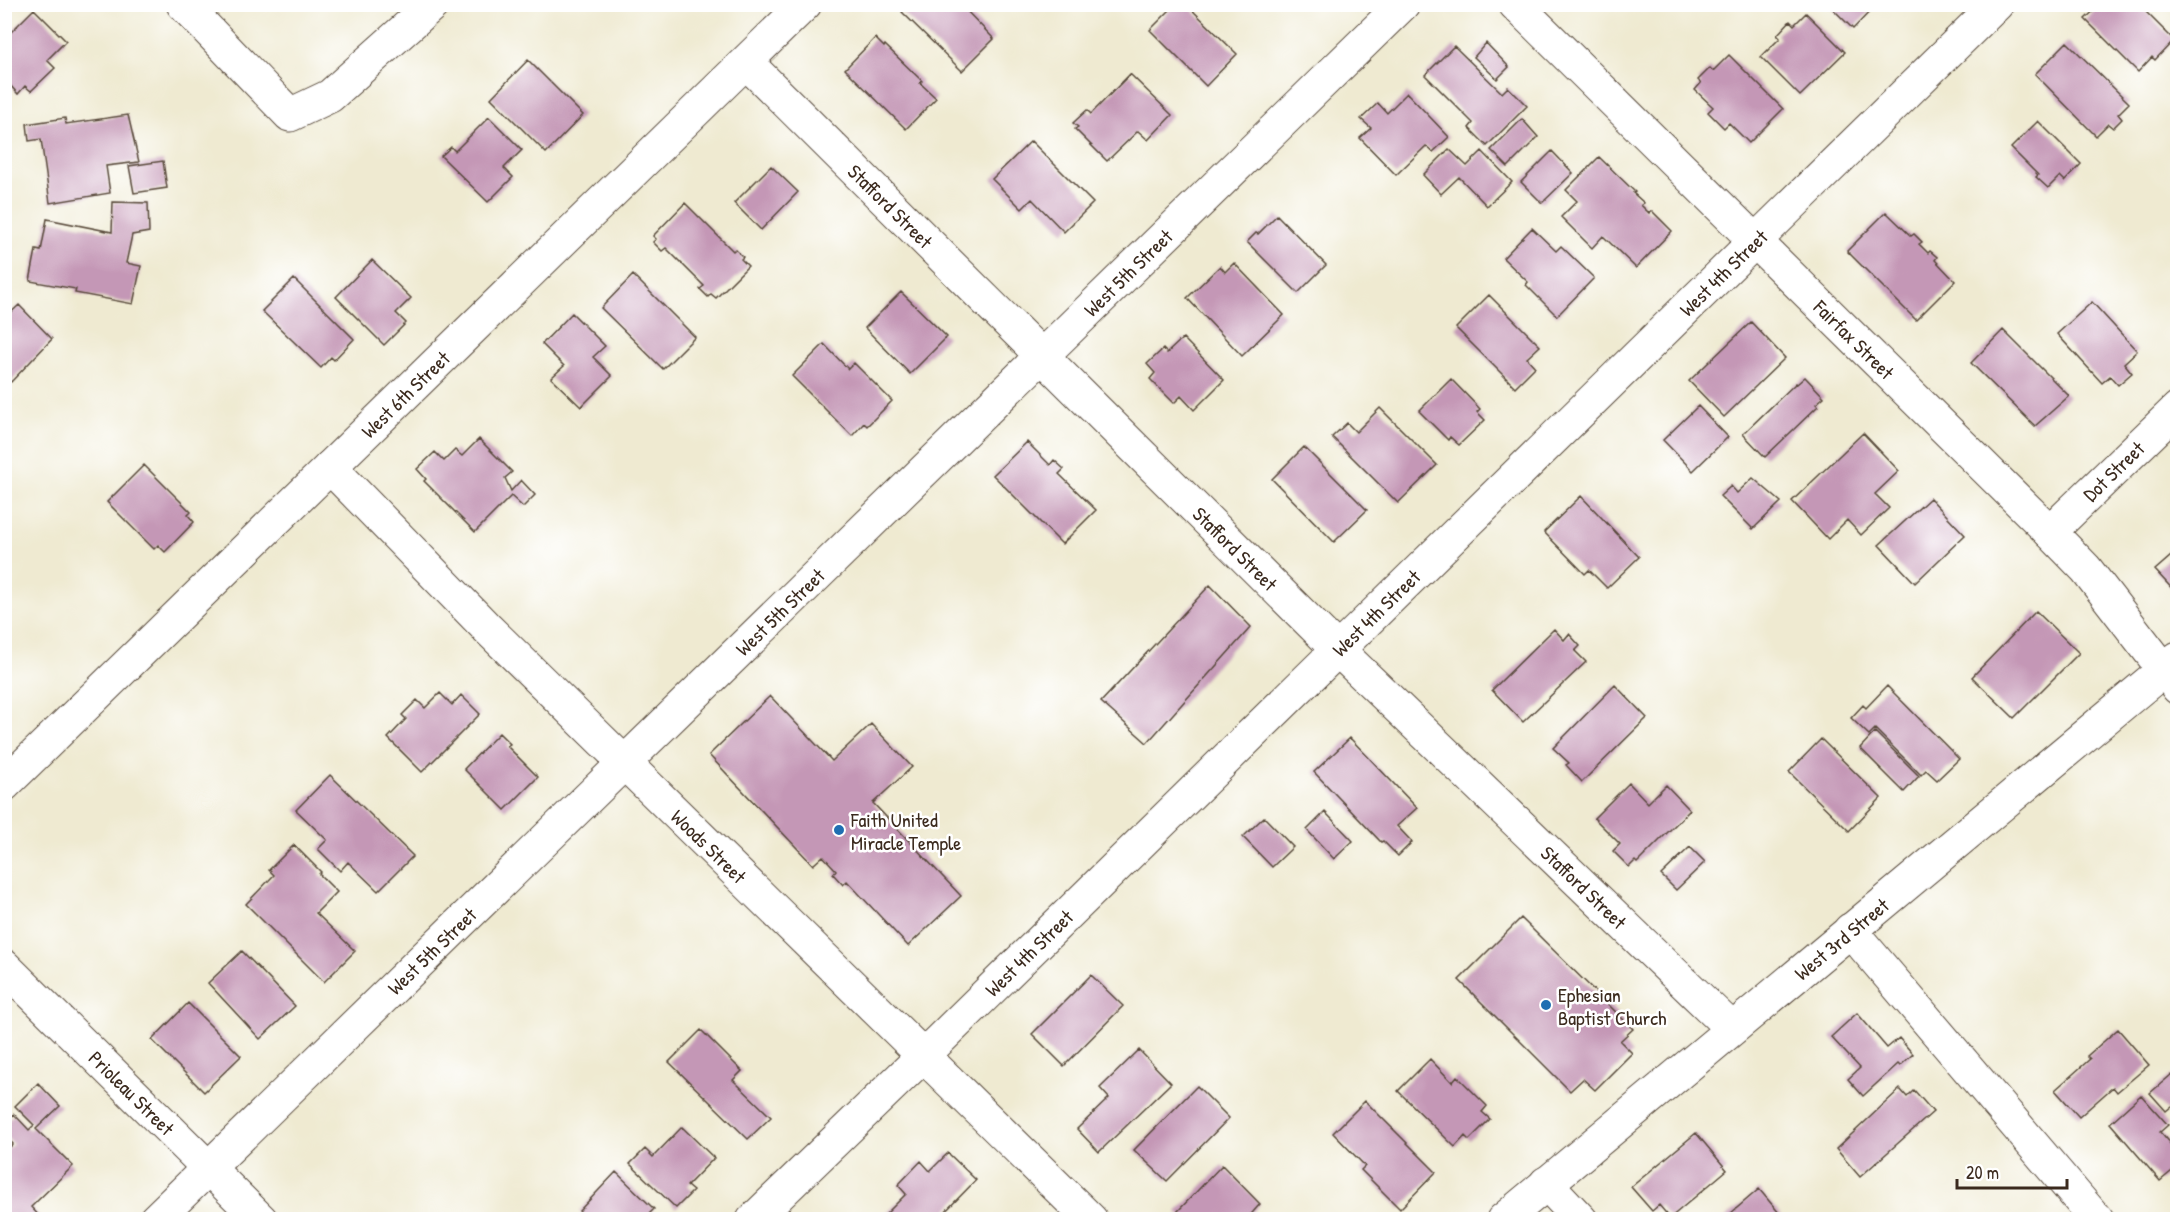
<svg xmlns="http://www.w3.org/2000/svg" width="2182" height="1224" viewBox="0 0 2182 1224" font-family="'Patrick Hand',sans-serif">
<rect width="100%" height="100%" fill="#fff"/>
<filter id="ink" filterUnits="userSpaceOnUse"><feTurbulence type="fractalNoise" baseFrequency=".0167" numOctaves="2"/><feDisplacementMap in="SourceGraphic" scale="12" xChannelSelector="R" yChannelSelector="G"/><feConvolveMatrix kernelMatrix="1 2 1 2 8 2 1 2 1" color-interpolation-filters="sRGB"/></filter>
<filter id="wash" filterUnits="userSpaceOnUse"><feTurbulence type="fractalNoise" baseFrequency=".008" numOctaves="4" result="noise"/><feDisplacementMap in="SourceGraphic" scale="24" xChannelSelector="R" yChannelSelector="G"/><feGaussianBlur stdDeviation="1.35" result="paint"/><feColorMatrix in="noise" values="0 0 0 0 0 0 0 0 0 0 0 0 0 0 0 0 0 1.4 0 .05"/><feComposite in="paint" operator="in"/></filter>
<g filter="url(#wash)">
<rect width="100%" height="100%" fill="#efead1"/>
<g id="blocks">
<!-- building -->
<path fill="#c497b6" d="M910,4H960L994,39L962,71L902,12Z
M1828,4H1877L1853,29Z
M1175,5H1187L1237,54L1206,86L1150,30Z
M2100,5H2139L2174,40L2155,60L2152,57L2138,72L2085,19Z
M34,9L66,41L47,60L55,68L31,91L25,86L18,94L10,85L4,90V39Z
M1806,13L1845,52L1800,96L1761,57L1780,38L1777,35L1790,21L1794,25Z
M875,38L884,47L885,45L922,81L920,83L936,98L906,129L845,69Z
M2067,42L2129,103L2118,114L2122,119L2113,128L2108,124L2096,136L2035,74Z
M1486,43L1509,67L1497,79L1474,57Z
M1454,46L1502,93L1508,87L1527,106L1487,146L1469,128L1473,123L1425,75Z
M1729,55L1783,109L1749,143L1729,123L1724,128L1708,112L1713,107L1695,90L1701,83L1698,80L1710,68L1713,71Z
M528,60L583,115L546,153L491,98Z
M1130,74L1172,115L1148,140L1138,131L1107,161L1075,129L1078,127L1073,123L1087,110L1091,114Z
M1407,93L1449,137L1433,152L1426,146L1396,175L1360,138L1371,128L1361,119L1378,103L1387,113Z
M128,115L139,162L106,166L110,193L50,203L41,139L29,141L27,124L65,118L66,124Z
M489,117L522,150L504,168L513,177L488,202L441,156L451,147L455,151Z
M1522,119L1538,137L1508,167L1491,150Z
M2038,121L2081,164L2065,181L2060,176L2048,188L2036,177L2038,175L2011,148Z
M1031,141L1093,203L1064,232L1032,199L1022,209L992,179Z
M1449,149L1467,166L1482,151L1512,182L1487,206L1459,177L1441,194L1423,175Z
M1552,151L1573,173L1542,203L1521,182Z
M1599,157L1635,192L1633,193L1644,203L1641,205L1649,213L1652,211L1672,231L1636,268L1603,236L1592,248L1561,217L1577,201L1566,190Z
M163,161L167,188L134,193L129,166Z
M771,166L798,192L761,230L734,203Z
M113,202L148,203L149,232L132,235L126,263L141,266L133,304L75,293L76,289L30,281L36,250L41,251L47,219L112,232Z
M685,203L733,251L735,249L743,257L741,259L748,266L716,298L711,294L708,297L700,289L704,286L666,248L662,251L653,242L656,239L653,236Z
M1886,212L1911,236L1914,234L1922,242L1919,244L1928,253L1930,251L1937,257L1935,260L1955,281L1916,320L1847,251Z
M1277,215L1326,265L1298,293L1247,242L1256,233L1258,234Z
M1532,228L1556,251L1561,246L1594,278L1557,316L1526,285L1528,282L1503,258Z
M372,260L411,298L396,313L406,323L384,345L336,297Z
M1234,263L1284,315L1242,356L1187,298L1220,266L1225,272Z
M633,275L695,337L663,369L601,308Z
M294,279L354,339L334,360L331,357L321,368L262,311Z
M901,292L947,337L910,374L865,328Z
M1489,295L1540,346L1527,358L1535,367L1515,387L1456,328Z
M2092,302L2137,351L2124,363L2132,373L2118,385L2110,376L2102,383L2057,334Z
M19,305L52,339L11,382L4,375V319Z
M572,313L605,346L593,357L612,376L581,407L551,378L564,366L542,344Z
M1751,322L1785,358L1724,417L1689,381Z
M2003,330L2069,396L2035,426L1971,363Z
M1183,338L1224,380L1194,410L1181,396L1174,403L1150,379L1155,373L1147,364L1163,349L1167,353Z
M824,344L848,369L854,363L892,401L867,426L864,423L852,436L792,376Z
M1805,377L1824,397L1816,404L1818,406L1765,457L1743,434L1796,383L1797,384Z
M1451,379L1480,409L1477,412L1485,420L1459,445L1450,437L1448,440L1419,411Z
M1698,406L1728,437L1693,471L1663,440Z
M1380,408L1437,465L1398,503L1332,437L1347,423L1356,432Z
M1863,433L1899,471L1875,494L1889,508L1861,535L1847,520L1828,539L1792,501Z
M479,439L512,472L505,478L511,491L521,480L535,495L523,507L511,496L475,532L424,481L426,479L417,469L435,452L444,461L455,450L462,456Z
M1027,442L1050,465L1054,460L1064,469L1059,474L1096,510L1062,544L993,475Z
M1304,447L1367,510L1334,542L1272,479Z
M144,465L191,512L188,515L194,522L165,552L158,545L154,549L107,502Z
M1753,478L1781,502L1753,529L1720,496L1731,486L1737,493Z
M1581,496L1639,557L1607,588L1589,570L1585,574L1544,532Z
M1930,498L1965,535L1915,583L1879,545Z
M2178,550V595L2155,570Z
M1210,585L1251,627L1147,743L1101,702Z
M2036,611L2079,653L2014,718L1972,677Z
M1554,629L1564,640L1569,634L1580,646L1575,651L1586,662L1523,722L1492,690Z
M1615,685L1647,718L1582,782L1566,765L1569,763L1553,748Z
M1887,686L1959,759L1937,780L1926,770L1921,775L1875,729L1869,735L1851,718L1863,705L1866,708Z
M440,693L452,705L461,695L480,714L422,772L388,738L406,719L402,715L417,700L425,708Z
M770,696L832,761L871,724L912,767L873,803L961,896L908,946L847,881L843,885L833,874L836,870L823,856L813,865L709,755Z
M1875,732L1919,776L1904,792L1860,748Z
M499,733L510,744L507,746L538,777L505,810L464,769Z
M1350,738L1417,808L1397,826L1412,842L1398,856L1383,841L1381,842L1314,772Z
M1821,739L1881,798L1849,831L1789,772Z
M330,775L413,856L378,891L348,862L340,871L318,849L327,840L296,810Z
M1629,783L1648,803L1666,785L1690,810L1637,863L1635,861L1629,867L1613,851L1620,844L1594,818Z
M1325,812L1353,841L1334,859L1307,830Z
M1264,817L1293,847L1272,867L1243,837Z
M294,845L321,872L319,874L337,892L316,913L355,951L324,982L246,904L274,875L269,870Z
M1690,847L1705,862L1676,890L1661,875Z
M1521,918L1633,1029L1620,1041L1632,1053L1595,1090L1583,1079L1570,1091L1459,980Z
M242,951L295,1006L260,1039L208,983Z
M1091,975L1123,1006L1064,1066L1032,1034Z
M188,1003L241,1056L204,1092L152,1040Z
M1857,1013L1887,1048L1899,1038L1913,1054L1900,1066L1898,1064L1863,1096L1848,1079L1860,1068L1831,1037Z
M2118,1029L2149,1065L2117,1092L2113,1087L2079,1117L2055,1090L2090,1059L2087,1056Z
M701,1030L742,1071L733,1080L771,1117L748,1139L669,1062Z
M1139,1050L1171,1083L1099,1152L1077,1129L1109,1098L1100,1088Z
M1430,1059L1452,1082L1457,1076L1487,1106L1482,1112L1490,1119L1469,1140L1465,1136L1455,1147L1398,1091Z
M2171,1075L2178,1082V1101L2166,1111L2150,1093Z
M38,1083L60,1106L36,1129L73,1166L31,1207L43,1220H4V1153L13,1144L4,1135V1124L14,1114L29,1130L34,1125L15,1106Z
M1197,1086L1229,1118L1167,1181L1134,1150Z
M1900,1089L1907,1097L1914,1090L1933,1112L1860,1177L1836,1149Z
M2141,1095L2168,1125L2160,1132L2178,1153V1166L2160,1181L2110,1123Z
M1365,1101L1436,1172L1400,1209L1361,1170L1365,1166L1333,1133Z
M682,1127L714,1158L687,1186L693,1191L676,1208L630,1164L645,1149L653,1157Z
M1696,1133L1727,1170L1670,1218L1659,1205L1652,1211L1631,1187Z
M948,1153L976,1180L937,1220H890L885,1215L906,1194L898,1185L921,1161L930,1171Z
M1222,1165L1260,1204L1246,1220H1179L1182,1217L1177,1212Z
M616,1172L654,1209L643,1220H588L579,1211Z
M1759,1189L1785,1220H1723Z"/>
</g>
</g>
<g filter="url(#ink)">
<use href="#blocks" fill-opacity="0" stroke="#564739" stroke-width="1.5"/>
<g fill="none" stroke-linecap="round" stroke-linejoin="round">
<defs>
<g id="minor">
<path d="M183,4L290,115L330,96L433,4"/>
<path id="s1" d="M1515,4L2050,532L2086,569L2178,688"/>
<path id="s2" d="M746,62L1337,649L1731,1028"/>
<path id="s3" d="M330,467L487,628L1091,1220"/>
<path id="s4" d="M2050,532L2178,408"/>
<path id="s5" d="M4,785L805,4"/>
<path d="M1850,930L2097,1220"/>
<path id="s6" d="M4,966L261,1220"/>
<path d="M1546,1183L1581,1220"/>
<path id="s7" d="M155,1220L1403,4"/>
<path id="s8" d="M753,1220L924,1055L1997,4"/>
<path id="s9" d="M1503,1220L2178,658"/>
</g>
</defs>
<!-- minor casing -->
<use href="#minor" stroke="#564739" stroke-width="35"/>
<!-- minor -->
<use href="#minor" stroke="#fff" stroke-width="33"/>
</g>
</g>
<!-- markers -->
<g fill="#1f6fb2" stroke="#fff" stroke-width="2">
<circle cx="839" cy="830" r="6"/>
<circle cx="1546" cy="1005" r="6"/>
</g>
<g text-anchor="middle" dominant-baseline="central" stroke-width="5" stroke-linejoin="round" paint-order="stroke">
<!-- street labels -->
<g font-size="20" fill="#3b2a1e" stroke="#fff">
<text stroke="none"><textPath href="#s2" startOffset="204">Stafford Street</textPath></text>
<text stroke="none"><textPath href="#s8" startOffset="1356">West 4th Street</textPath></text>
<text stroke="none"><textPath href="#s7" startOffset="1358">West 5th Street</textPath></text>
<text stroke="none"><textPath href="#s1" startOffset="477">Fairfax Street</textPath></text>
<text stroke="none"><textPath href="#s5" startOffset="560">West 6th Street</textPath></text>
<text stroke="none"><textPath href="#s4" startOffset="88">Dot Street</textPath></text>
<text stroke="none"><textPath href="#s2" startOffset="690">Stafford Street</textPath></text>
<text stroke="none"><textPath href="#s7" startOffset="872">West 5th Street</textPath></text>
<text stroke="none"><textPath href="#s8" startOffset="870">West 4th Street</textPath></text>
<text stroke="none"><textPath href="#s3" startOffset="536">Woods Street</textPath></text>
<text stroke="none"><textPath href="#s2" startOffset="1176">Stafford Street</textPath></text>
<text stroke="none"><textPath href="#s9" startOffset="440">West 3rd Street</textPath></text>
<text stroke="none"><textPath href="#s7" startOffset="386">West 5th Street</textPath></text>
<text stroke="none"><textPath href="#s8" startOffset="384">West 4th Street</textPath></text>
<text stroke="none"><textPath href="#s6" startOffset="180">Prioleau Street</textPath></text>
</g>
<!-- poi labels -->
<g font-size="20" fill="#3b2a1e" stroke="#fff" text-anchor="start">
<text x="851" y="819">Faith United<tspan x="851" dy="23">Miracle Temple</tspan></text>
<text x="1558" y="994">Ephesian<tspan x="1558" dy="23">Baptist Church</tspan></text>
</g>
</g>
<!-- margin -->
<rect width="2182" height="1224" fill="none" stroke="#fff" stroke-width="24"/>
<!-- scale -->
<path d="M1957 1179v9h110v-9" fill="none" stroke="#3b2a1e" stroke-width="3"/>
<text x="1966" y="1179" font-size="18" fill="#3b2a1e" stroke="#ffffff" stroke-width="4.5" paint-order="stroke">20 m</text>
</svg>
